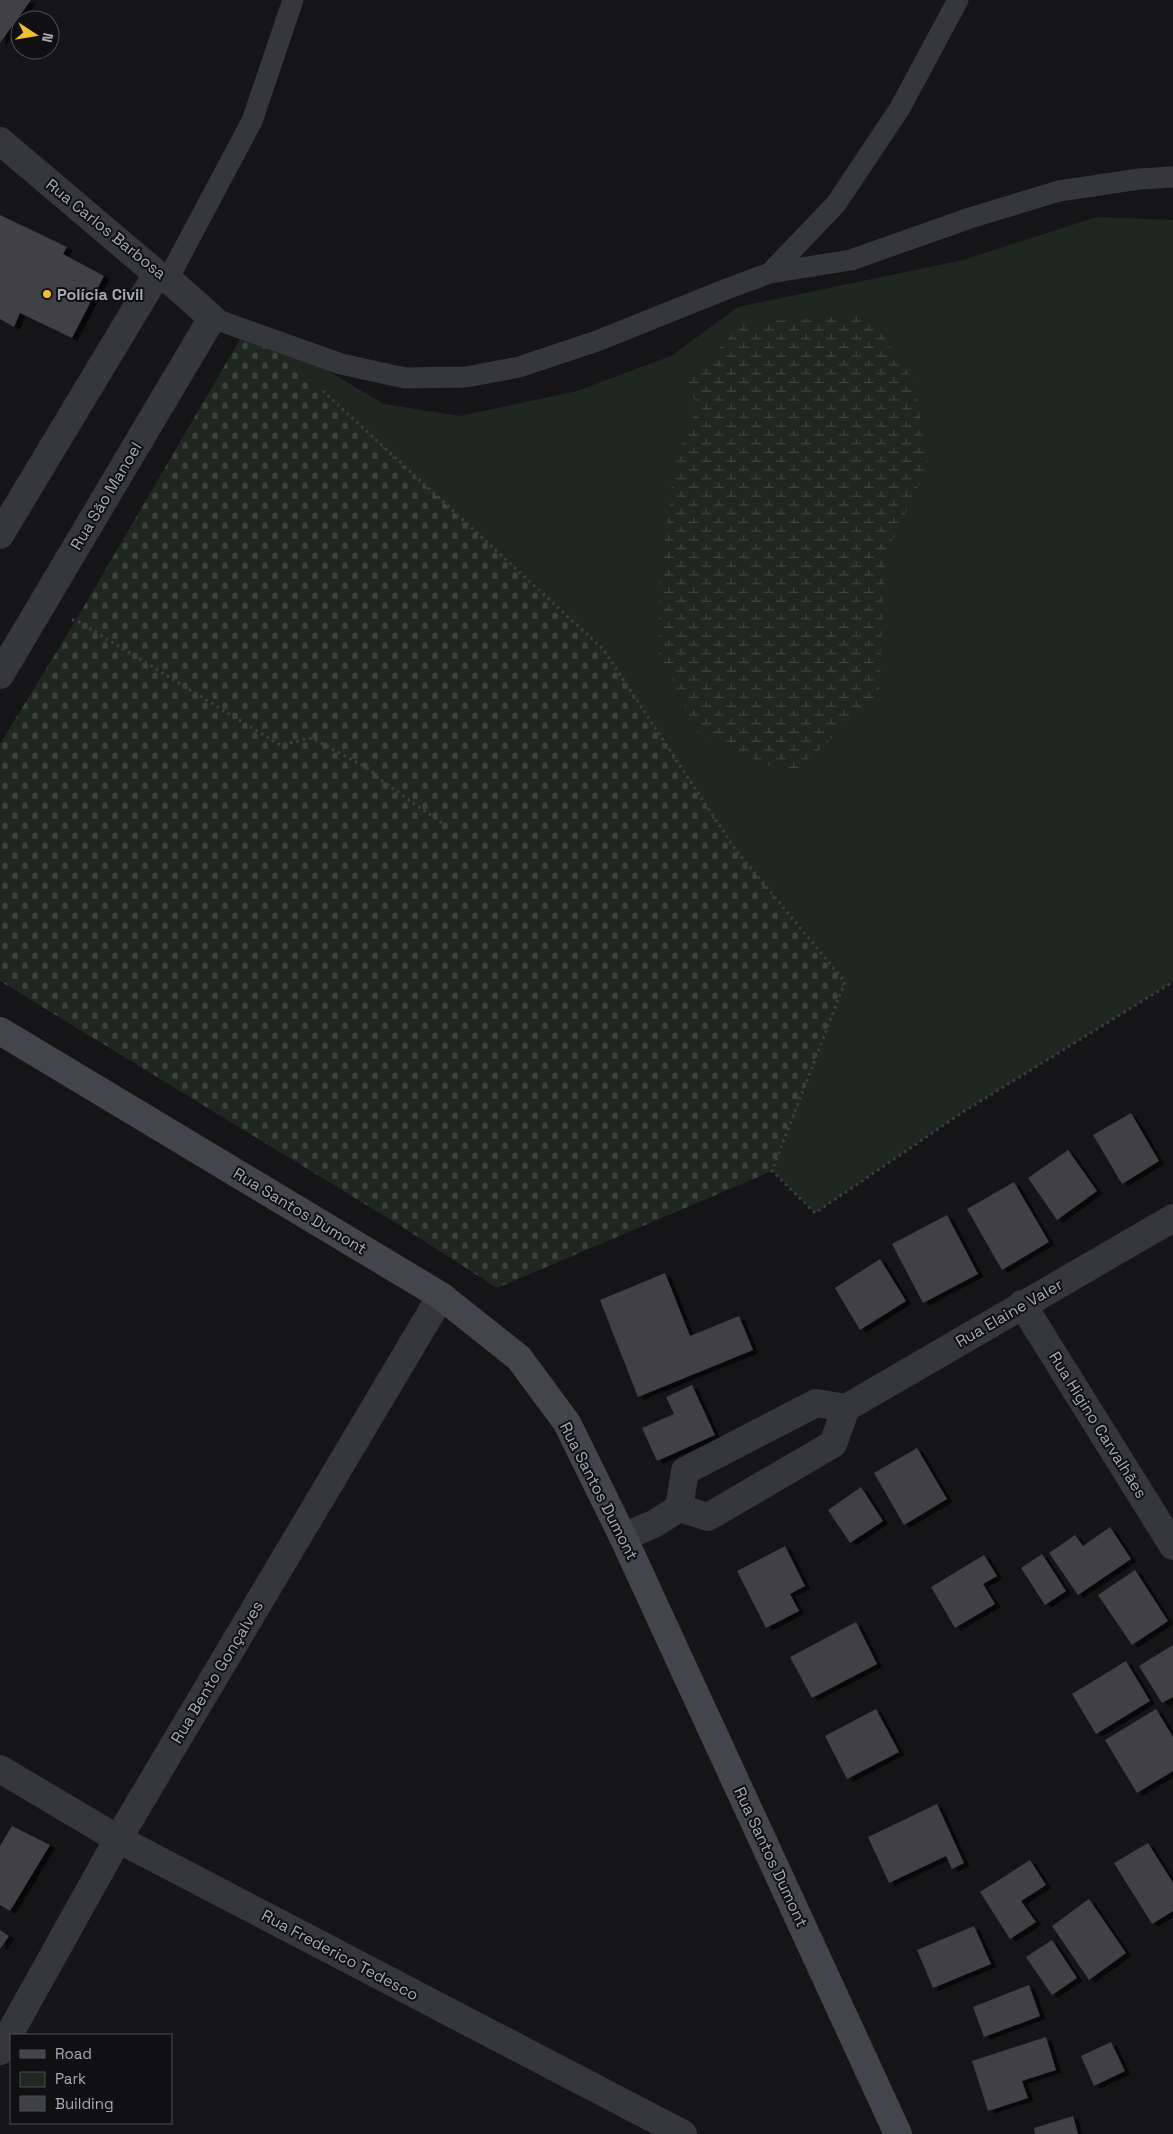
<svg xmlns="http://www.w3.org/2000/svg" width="1173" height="2134" viewBox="0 0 1173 2134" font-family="'Space Grotesk',sans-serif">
<defs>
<pattern id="wetland-marsh" width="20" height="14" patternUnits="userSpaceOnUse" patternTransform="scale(1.25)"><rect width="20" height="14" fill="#1f2721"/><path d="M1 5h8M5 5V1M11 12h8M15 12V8" fill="none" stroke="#3d443f"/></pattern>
<pattern id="cemetery-stones" width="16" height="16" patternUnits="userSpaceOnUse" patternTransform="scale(1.25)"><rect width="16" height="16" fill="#1f2721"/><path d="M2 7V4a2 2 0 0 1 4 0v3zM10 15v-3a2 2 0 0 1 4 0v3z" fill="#3d443f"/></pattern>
<filter id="shadow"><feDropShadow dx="5.5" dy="3" stdDeviation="0" flood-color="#0009"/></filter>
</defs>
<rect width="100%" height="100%" fill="#151517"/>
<!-- green -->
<path fill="#1f2721" d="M1097,217L1173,220V982L963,1112L815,1213L772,1171L845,982L735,849L249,324L384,404L460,416L577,391L671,356L738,307L963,260Z"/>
<!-- wetland -->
<path fill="url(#wetland-marsh)" d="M869,315L914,381L928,465L885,556L879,697L790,775L698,733L659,653L660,580L675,460L697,408L689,382L742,323Z"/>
<!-- cemetery -->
<path fill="url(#cemetery-stones)" d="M249,324L603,649L735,849L845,982L772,1171L497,1288L404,1228L0,981V744L76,620Z"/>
<!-- building -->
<path fill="#3f4044" filter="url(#shadow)" d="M0,0H31L0,43Z
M0,215L67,247L63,254L104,276L72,338L20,313L14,327L0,319Z
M1131,1113L1159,1161L1122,1184L1093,1135Z
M1068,1150L1097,1191L1057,1220L1028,1178Z
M1014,1182L1049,1242L1002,1270L967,1209Z
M947,1215L978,1274L923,1303L892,1244Z
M880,1259L906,1301L860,1330L835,1288Z
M665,1273L690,1336L739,1316L753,1350L638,1397L600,1300Z
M692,1385L715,1435L657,1461L642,1428L674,1414L666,1397Z
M917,1448L947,1499L904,1525L874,1473Z
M861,1487L883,1521L850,1543L828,1510Z
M1110,1527L1131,1559L1078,1595L1049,1553L1075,1535L1083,1546Z
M785,1546L805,1586L790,1594L799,1611L766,1628L737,1571Z
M1042,1554L1066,1591L1045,1605L1021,1568Z
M984,1555L997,1576L983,1584L995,1604L955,1628L931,1587Z
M1135,1570L1168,1621L1132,1645L1098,1595Z
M856,1622L877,1664L812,1698L790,1657Z
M1173,1645V1697L1162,1703L1139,1666Z
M1126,1661L1150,1701L1096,1734L1072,1694Z
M876,1709L899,1752L847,1779L825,1736Z
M1156,1709L1173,1737V1771L1137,1793L1105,1740Z
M937,1804L964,1863L952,1869L946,1856L889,1883L868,1837Z
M12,1826L50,1845L10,1911L0,1905V1846Z
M1148,1843L1173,1883V1911L1152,1924L1114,1863Z
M1030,1860L1046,1885L1021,1901L1036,1922L1010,1939L980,1892Z
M1089,1899L1126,1953L1089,1980L1052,1926Z
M974,1926L991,1964L933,1988L917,1950Z
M0,1930L9,1936L0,1949Z
M1052,1940L1077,1978L1052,1995L1026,1957Z
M1029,1985L1040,2016L984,2037L973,2007Z
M1046,2037L1056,2070L1022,2081L1028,2098L988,2111L972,2061Z
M1111,2042L1125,2071L1094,2086L1081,2056Z
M1073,2116L1078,2134H1035L1034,2128Z"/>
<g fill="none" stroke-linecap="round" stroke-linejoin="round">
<!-- path -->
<path stroke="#3c3e43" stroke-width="3" stroke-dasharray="2.5 4" stroke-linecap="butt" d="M323,391L603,649L735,849L845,982L772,1171L815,1213L963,1112L1173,982
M72,620H76L280,745L312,738L369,769L379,779L449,828"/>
<!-- service -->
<path stroke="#36373c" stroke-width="21" d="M770,273L851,260L970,218L1059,191L1139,179L1173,177
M168,279L252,121L293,0
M212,318L341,364L405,378L466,377L519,367L597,341L729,288L770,273L836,204L900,108L958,0"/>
<!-- minor -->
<path stroke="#36373c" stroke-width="28" d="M0,141L157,274L168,279L212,318L0,675
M0,535L157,274
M1022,1304L1173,1546
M679,1508L708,1517L833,1444L846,1408L1173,1218
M623,1537L654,1524L679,1508L685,1471L816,1403L846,1408
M0,1769L118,1839L683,2134
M0,2051L118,1839L441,1296"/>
<!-- secondary -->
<path stroke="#44454c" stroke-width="28" d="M0,1031L441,1296L519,1358L567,1423L623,1537L898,2134"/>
</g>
<!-- markers -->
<circle fill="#f0bd34" stroke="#101012" stroke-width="2" cx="47" cy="294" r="5"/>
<g text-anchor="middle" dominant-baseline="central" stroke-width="4" stroke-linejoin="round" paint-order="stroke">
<!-- street labels -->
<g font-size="16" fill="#a7abb7" stroke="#101012">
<text transform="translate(106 229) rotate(39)">Rua Carlos Barbosa</text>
<text transform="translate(106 496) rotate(-59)">Rua São Manoel</text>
<text transform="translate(300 1211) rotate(31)">Rua Santos Dumont</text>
<text transform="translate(1009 1313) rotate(-30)">Rua Elaine Valer</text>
<text transform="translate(1098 1425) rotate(58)">Rua Higino Carvalhães</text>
<text transform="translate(599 1491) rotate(63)">Rua Santos Dumont</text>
<text transform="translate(217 1672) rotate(-59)">Rua Bento Gonçalves</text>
<text transform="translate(771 1857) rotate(65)">Rua Santos Dumont</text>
<text transform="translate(340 1955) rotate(28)">Rua Frederico Tedesco</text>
</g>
<!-- poi labels -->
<g font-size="16" font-weight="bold" fill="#a7abb7" stroke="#101012" text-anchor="start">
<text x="57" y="294">Polícia Civil</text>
</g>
</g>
<!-- legend -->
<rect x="10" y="2034" width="162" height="90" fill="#101012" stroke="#4c4e54"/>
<rect x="20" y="2050" width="25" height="8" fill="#44454c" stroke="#4c4e54"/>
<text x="55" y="2059" font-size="15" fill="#a7abb7">Road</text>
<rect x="20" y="2072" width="25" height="15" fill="#1f2721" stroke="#4c4e54"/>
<text x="55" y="2084" font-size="15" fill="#a7abb7">Park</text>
<rect x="20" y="2096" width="25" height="15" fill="#3f4044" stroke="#4c4e54"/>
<text x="55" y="2109" font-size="15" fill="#a7abb7">Building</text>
<!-- north arrow -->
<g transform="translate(35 35) rotate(102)"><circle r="24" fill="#101012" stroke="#4c4e54"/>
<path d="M0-4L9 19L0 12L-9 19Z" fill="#f0bd34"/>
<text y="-8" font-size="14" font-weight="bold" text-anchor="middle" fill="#a7abb7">N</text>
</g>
</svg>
